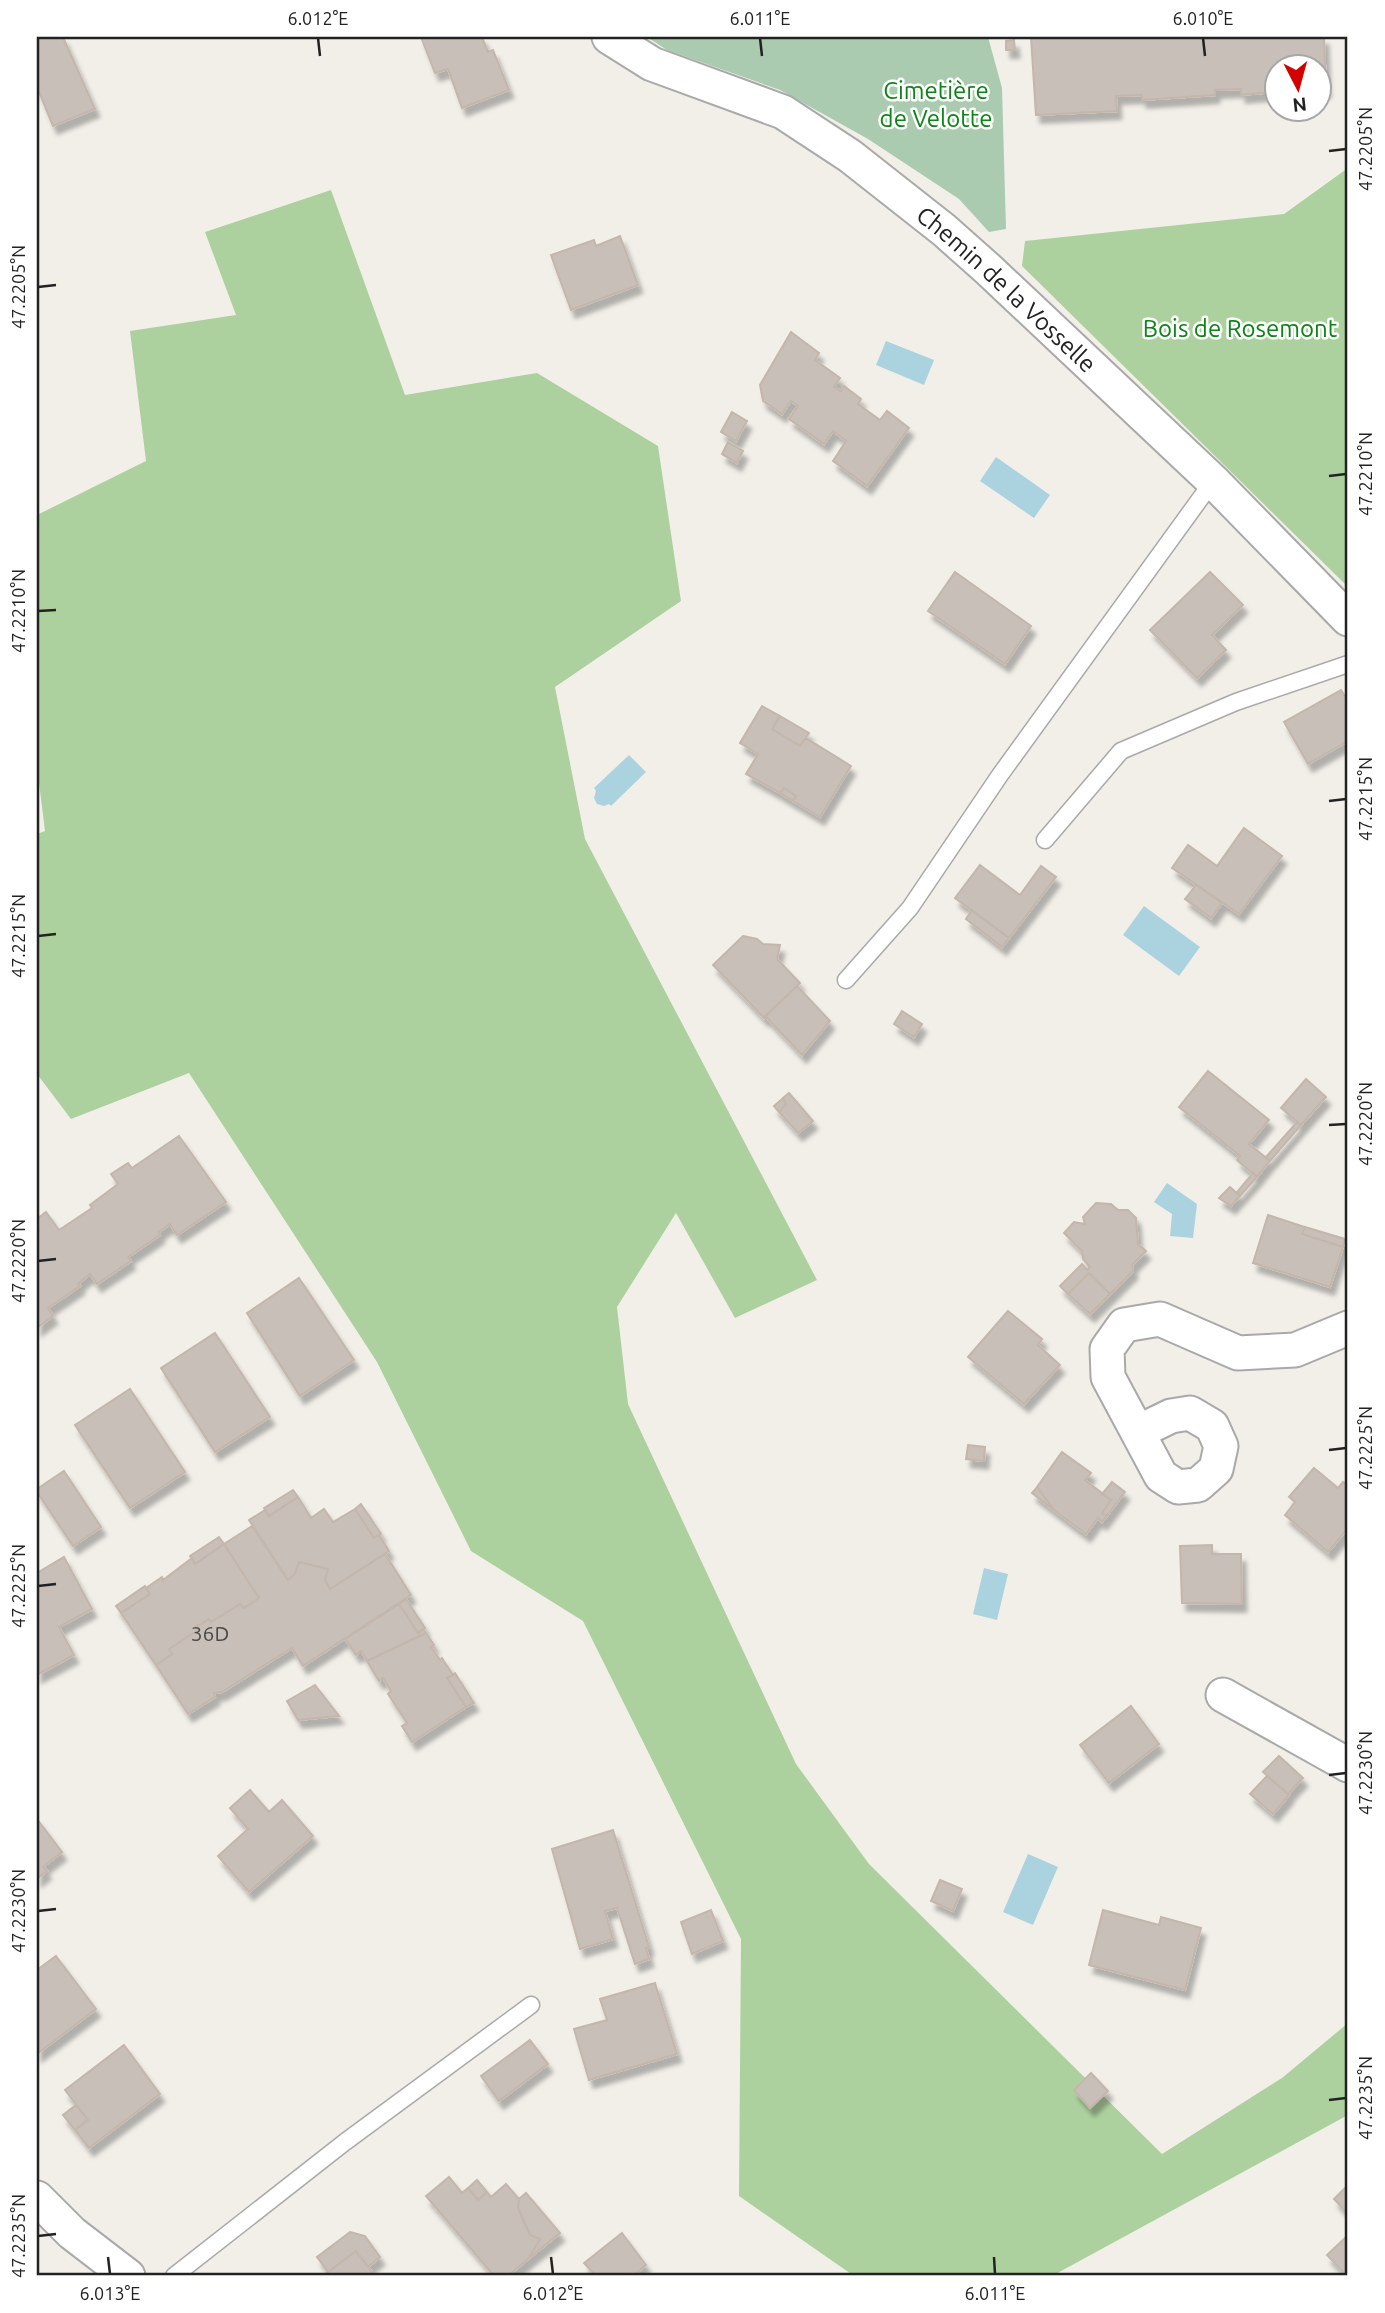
<svg xmlns="http://www.w3.org/2000/svg" width="1385" height="2313" viewBox="0 0 1385 2313" font-family="Ubuntu,sans-serif">
<defs>
<filter id="shadow"><feDropShadow dx="4.5" dy="8" stdDeviation="2" flood-color="#0004"/></filter>
</defs>
<rect width="100%" height="100%" fill="#f2efe9"/>
<!-- forest -->
<path fill="#add19e" d="M1348,168V587L1022,266L1025,241L1284,214Z
M331,190L405,395L537,373L658,446L681,601L555,687L585,839L817,1280L735,1318L676,1213L617,1307L628,1404L796,1764L869,1864L1162,2154L1282,2078L1348,2023V2115L1052,2276H854L739,2196L741,1939L583,1621L471,1551L377,1362L189,1073L71,1119L37,1074V834L45,831L37,767V515L146,461L130,331L236,315L205,232Z"/>
<!-- cemetery -->
<path fill="#aacbaf" d="M647,37H988L1002,88L1006,229L989,232L959,199L868,139L780,90L667,50Z"/>
<!-- water -->
<path fill="#aad3df" d="M886,341L934,360L924,385L876,365Z
M996,457L1050,495L1034,518L980,481Z
M629,755L646,772L611,806L609,804L604,806L597,804L594,798L596,791L594,788Z
M1144,906L1200,947L1179,976L1123,935Z
M1167,1183L1197,1204L1193,1238L1170,1236L1172,1214L1154,1202Z
M984,1568L1008,1574L997,1620L973,1614Z
M1028,1854L1058,1867L1033,1925L1003,1912Z"/>
<!-- building -->
<path fill="#c7bfb8" stroke="#c4b6ab" stroke-width="2" filter="url(#shadow)" d="M37,37H63L95,109L53,126L37,87Z
M421,37H482L488,52L493,50L509,90L462,108L448,69L435,73Z
M1031,37H1324L1326,90H1318V66H1276V92L1241,95V89L1215,90V95L1142,100V95L1116,96L1117,111L1036,115Z
M1014,40L1015,50H1006V41Z
M620,236L638,285L571,310L551,255L594,240L596,246Z
M791,332L819,353L815,360L840,378L834,387L841,391L844,386L861,399L858,404L880,420L887,411L909,428L867,486L833,461L846,441L833,431L824,444L789,419L798,406L791,401L782,414L763,401L760,385Z
M732,412L747,421L736,441L721,432Z
M728,442L743,451L737,463L722,454Z
M955,572L1031,626L1005,664L928,611Z
M1210,572L1243,605L1212,635L1226,650L1197,678L1150,630Z
M1341,690L1348,701V741L1308,764L1284,722Z
M762,706L780,716L772,729L800,746L806,738L851,766L820,817L793,801L796,796L784,788L780,793L746,774L758,754L740,743Z
M780,716L809,733L800,746L772,729Z
M784,788L796,796L793,801L780,793Z
M1244,828L1282,856L1239,914L1172,868L1188,845L1217,866Z
M980,865L1020,895L1041,866L1056,877L1009,938L955,898Z
M1196,885L1222,903L1211,918L1185,899Z
M972,910L1009,938L1002,947L966,919Z
M743,936L757,939L763,944L780,945L777,959L800,983L764,1018L713,965Z
M797,986L830,1021L802,1055L765,1016Z
M902,1011L922,1024L914,1037L894,1024Z
M1208,1071L1269,1120L1249,1144L1270,1161L1257,1177L1237,1160L1240,1156L1179,1107Z
M1306,1079L1326,1097L1301,1125L1281,1108Z
M789,1093L813,1121L798,1133L779,1112L786,1104L783,1098Z
M783,1098L786,1104L779,1112L774,1106Z
M1297,1122L1301,1125L1270,1161L1266,1157Z
M179,1136L226,1202L177,1235L170,1224L159,1232L160,1235L128,1257L131,1261L97,1284L90,1274L78,1284L80,1286L48,1308L53,1316L37,1328V1232L39,1231L37,1219L46,1212L59,1230L92,1208L90,1205L118,1184L111,1174L128,1163L132,1168Z
M1253,1173L1257,1177L1240,1196L1237,1192Z
M1230,1187L1240,1196L1231,1206L1219,1198Z
M1096,1203L1111,1204L1118,1210H1128L1136,1218L1138,1244L1146,1251L1132,1265L1133,1271L1110,1294L1089,1273L1068,1294L1060,1286L1082,1264L1087,1270L1090,1267L1083,1259L1082,1251L1064,1233L1074,1222L1085,1224L1083,1217Z
M1268,1215L1305,1227L1302,1234L1343,1247L1330,1287L1253,1263Z
M1305,1227L1345,1239L1343,1247L1302,1234Z
M1089,1273L1110,1294L1090,1314L1068,1294Z
M299,1278L354,1360L300,1396L247,1313Z
M1008,1311L1042,1339L1038,1345L1060,1365L1024,1404L968,1357Z
M215,1333L270,1417L215,1452L161,1368Z
M130,1389L185,1472L130,1508L75,1425Z
M968,1445L985,1447L984,1461L966,1459Z
M1062,1452L1091,1473L1085,1480L1111,1500L1102,1513L1107,1516L1102,1522L1098,1518L1086,1534L1055,1511L1037,1487Z
M1314,1468L1338,1488L1343,1482L1348,1486V1528L1328,1552L1285,1515L1295,1502L1289,1497Z
M64,1471L101,1527L73,1546L37,1492V1489Z
M1112,1482L1125,1492L1107,1516L1102,1513L1111,1500L1102,1494Z
M1037,1487L1055,1511L1032,1493Z
M293,1490L298,1497L269,1516L264,1508Z
M298,1497L311,1518L324,1509L333,1522L355,1509L374,1538L379,1535L389,1551L330,1589L325,1580L328,1569L299,1562L295,1574L288,1580L249,1520L265,1510L269,1516Z
M361,1504L381,1534L374,1538L355,1509Z
M252,1526L288,1580L295,1574L299,1562L328,1569L325,1580L330,1589L385,1554L411,1595L303,1666L292,1648L222,1692L214,1693L215,1697L188,1714L156,1665L172,1654L169,1649L198,1630L196,1627L209,1619L211,1622L240,1604L244,1608L259,1598L224,1544Z
M219,1537L224,1544L195,1564L190,1556Z
M224,1544L259,1598L244,1608L240,1604L211,1622L209,1619L196,1627L198,1630L169,1649L172,1654L156,1665L121,1613L150,1594L146,1588L162,1577L163,1580L192,1558L195,1564Z
M1212,1545V1554H1241L1242,1604L1182,1603L1180,1546Z
M64,1557L92,1609L59,1627L74,1655L37,1675V1573Z
M145,1586L150,1594L121,1613L116,1606Z
M406,1599L425,1628L418,1633L399,1604Z
M399,1604L418,1633L423,1629L426,1633L367,1661L361,1651L356,1655L345,1639Z
M426,1633L434,1645L431,1647L440,1660L442,1658L453,1675L447,1678L466,1707L412,1742L402,1726L407,1723L388,1694L391,1691L383,1678L379,1681L367,1661Z
M455,1673L474,1703L466,1707L447,1678Z
M315,1685L339,1716L298,1720L287,1701Z
M1131,1706L1159,1744L1109,1783L1080,1745Z
M1279,1756L1303,1778L1288,1794L1263,1772Z
M1267,1776L1289,1795L1273,1814L1250,1794Z
M250,1790L269,1812L282,1800L313,1836L249,1892L218,1856L248,1829L230,1808Z
M37,1819L62,1852L43,1867L47,1871L37,1879Z
M613,1830L649,1947L646,1948L649,1959L635,1964L617,1908L605,1911L613,1939L580,1949L552,1849Z
M940,1880L962,1889L953,1911L931,1901Z
M711,1910L723,1941L692,1954L681,1922Z
M1103,1910L1159,1925L1161,1917L1201,1928L1185,1990L1089,1965Z
M56,1956L96,2009L37,2054V1970Z
M655,1983L677,2054L589,2080L574,2029L607,2020L600,1999Z
M530,2040L548,2064L499,2101L481,2076Z
M124,2045L160,2094L89,2148L75,2130L88,2120L65,2090Z
M1091,2073L1108,2091L1090,2108L1074,2090Z
M76,2105L88,2120L75,2130L63,2115Z
M449,2177L462,2193L468,2188L478,2200L487,2192L491,2197L506,2184L519,2199L518,2208L530,2235L540,2239L528,2259L508,2276H494L426,2196Z
M477,2180L487,2192L478,2200L468,2188Z
M1348,2185V2214L1334,2199Z
M526,2193L560,2233L528,2259L540,2239L530,2235L518,2208L519,2199Z
M350,2232L365,2236L380,2257L368,2267L356,2251L328,2272L317,2257Z
M622,2233L646,2265L633,2276H596L584,2263Z
M1348,2235V2276H1347L1327,2255Z
M356,2251L375,2276H323L328,2272Z"/>
<g fill="none" stroke-linecap="round" stroke-linejoin="round">
<defs>
<path id="lane" d="M1045,840L1121,751L1236,702L1348,664
M846,980L910,908L1000,775L1213,481
M174,2276L345,2142L531,2005"/>
<g id="street">
<path id="s1" d="M609,37L652,64L783,112L850,156L944,230L989,270L1213,481L1348,619"/>
<path d="M1138,1432L1171,1416L1190,1413L1212,1426L1221,1446L1216,1469L1198,1485L1178,1487L1161,1476L1108,1377L1107,1349L1124,1325L1160,1319L1238,1353L1295,1350L1348,1328"/>
<path d="M1223,1695L1348,1765"/>
<path d="M37,2198L72,2233L128,2276"/>
</g>
</defs>
<!-- lane casing -->
<use href="#lane" stroke="#a9a9a9" stroke-width="19"/>
<!-- street casing -->
<use href="#street" stroke="#a9a9a9" stroke-width="37"/>
<!-- lane -->
<use href="#lane" stroke="#fff" stroke-width="16"/>
<!-- street -->
<use href="#street" stroke="#fff" stroke-width="33"/>
</g>
<!-- ticks -->
<path fill="none" stroke="#222" stroke-width="2.5" d="M318,38L320,56M760,38L762,56M1203,38L1205,56M1329,151L1346,149M38,287L56,285M1329,476L1346,474M38,611L56,610M1329,801L1346,799M38,936L56,934M1329,1125L1346,1124M38,1261L56,1259M1329,1450L1346,1448M38,1586L56,1584M1329,1775L1346,1773M38,1911L56,1909M1329,2100L1346,2098M38,2236L56,2234M108,2257L110,2274M551,2257L553,2274M994,2257L995,2274"/>
<g text-anchor="middle" dominant-baseline="central" stroke-width="5" stroke-linejoin="round" paint-order="stroke">
<!-- number labels -->
<g font-size="21" fill="#4b4948">
<text x="210" y="1633">36D</text>
</g>
<!-- park labels -->
<g font-size="24" fill="#0c8416" stroke="#fff">
<text x="936" y="90">Cimetière<tspan x="936" dy="28">de Velotte</tspan></text>
<text x="1240" y="328">Bois de Rosemont</text>
</g>
<!-- street labels -->
<g font-size="24" fill="#222" stroke="#fff">
<text stroke="none"><textPath href="#s1" startOffset="476">Chemin de la Vosselle</textPath></text>
</g>
</g>
<!-- border -->
<rect width="1385" height="2313" fill="none" stroke="#ffffff" stroke-width="77"/>
<!-- north arrow -->
<g transform="translate(1298 88) rotate(174)"><circle r="33" fill="#ffffff" stroke="#a7a7a7" stroke-width="2"/>
<path d="M0-5L12 26L0 18L-12 26Z" fill="#d40000"/>
<text y="-10" font-size="19" font-weight="bold" text-anchor="middle" fill="#222222">N</text>
</g>
<rect x="38" y="38" width="1308" height="2236" fill="none" stroke="#222" stroke-width="2.5"/>
<g font-size="18" text-anchor="middle" fill="#222">
<text x="318" y="25">6.012°E</text>
<text x="760" y="25">6.011°E</text>
<text x="1203" y="25">6.010°E</text>
<text transform="translate(1366 149) rotate(-90)" y="6">47.2205°N</text>
<text transform="translate(19 287) rotate(-90)" y="6">47.2205°N</text>
<text transform="translate(1366 474) rotate(-90)" y="6">47.2210°N</text>
<text transform="translate(19 611) rotate(-90)" y="6">47.2210°N</text>
<text transform="translate(1366 799) rotate(-90)" y="6">47.2215°N</text>
<text transform="translate(19 936) rotate(-90)" y="6">47.2215°N</text>
<text transform="translate(1366 1124) rotate(-90)" y="6">47.2220°N</text>
<text transform="translate(19 1261) rotate(-90)" y="6">47.2220°N</text>
<text transform="translate(1366 1448) rotate(-90)" y="6">47.2225°N</text>
<text transform="translate(19 1586) rotate(-90)" y="6">47.2225°N</text>
<text transform="translate(1366 1773) rotate(-90)" y="6">47.2230°N</text>
<text transform="translate(19 1911) rotate(-90)" y="6">47.2230°N</text>
<text transform="translate(1366 2098) rotate(-90)" y="6">47.2235°N</text>
<text transform="translate(19 2236) rotate(-90)" y="6">47.2235°N</text>
<text x="110" y="2300">6.013°E</text>
<text x="553" y="2300">6.012°E</text>
<text x="995" y="2300">6.011°E</text>
</g>
</svg>
